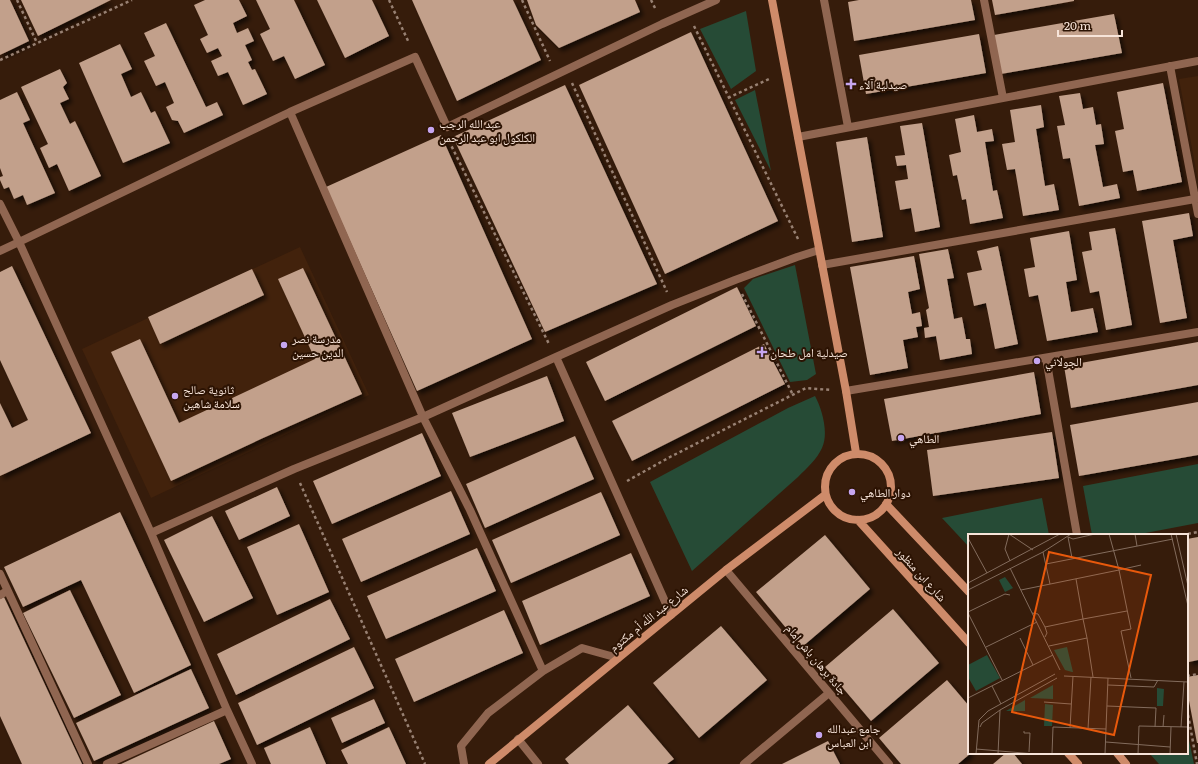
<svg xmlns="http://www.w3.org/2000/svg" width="1198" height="764" viewBox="0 0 1198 764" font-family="Literata,'Noto Naskh Arabic',serif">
<defs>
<filter id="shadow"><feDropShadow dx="3.5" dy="3.5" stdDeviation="2" flood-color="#0009"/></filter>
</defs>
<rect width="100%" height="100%" fill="#361c0b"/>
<!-- built -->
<path fill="#42220c" d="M1198,76V180L1179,79Z
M300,247L369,395L151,498L82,349Z"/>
<!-- green -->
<path fill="#264b36" d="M746,11L756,71L731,89L700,29Z
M755,90L771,171L735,100Z
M795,265L816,374L807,380L790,382L744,288L753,279Z
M815,396C822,409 829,433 822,448C817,459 807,468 798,477L692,571L650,482L788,408Z
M1198,464V523L1135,535H1092L1083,486Z
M1042,498L1049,535H969V547L942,518Z
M1187,731L1194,764H1159L1149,753H1187Z"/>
<!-- building -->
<path fill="#c2a08b" filter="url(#shadow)" d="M0,0H10L29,41L0,55Z
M21,0H111L38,36Z
M205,0H239L247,16L233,23L237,33L248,28L254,41L245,45L252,60L248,62L252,70L255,69L267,94L243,105L228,72L218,76L211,61L222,56L218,48L207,53L200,39L208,35L194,5Z
M256,0H294L325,65L295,79L284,56L273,61L260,34L270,29Z
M317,0H372L389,36L345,58Z
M412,0H513L541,60L457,101Z
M527,0H635L640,12L559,48L536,25Z
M859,0H971L975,20L854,41L848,2Z
M992,0H1074V1L995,15Z
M1114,14L1122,53L1001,74L994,35Z
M166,23L206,107L217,102L223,115L184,133L178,121L172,120L166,107L174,103L165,82L156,86L144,61L155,56L144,33Z
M691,32L778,221L665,274L579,85Z
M979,34L986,73L866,94L859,55Z
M120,44L132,69L121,74L131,97L141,92L151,113L155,111L170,143L123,163L79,63Z
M60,69L67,83L63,87L69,99L60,103L70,124L75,121L101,176L69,191L57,164L49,168L40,148L48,144L21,87Z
M1163,83L1182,182L1137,191L1133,170L1123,172L1115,131L1124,129L1117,92Z
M565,85L657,284L545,332L453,137Z
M17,92L30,120L23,123L55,193L27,205L23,195L14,199L9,187L4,189L0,180V177L3,176L0,168V100Z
M1080,93L1083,109L1093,107L1096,125L1101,124L1104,144L1095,145L1103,187L1117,184L1120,198L1079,206L1070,158L1063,159L1057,126L1065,125L1059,96Z
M1041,105L1044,127L1036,129L1045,186L1054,184L1059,210L1023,216L1015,169L1007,170L1002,144L1015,142L1010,110Z
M974,115L977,132L992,129L994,141L985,142L993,191L997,190L1003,218L970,224L966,199L962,200L957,175L953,176L949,155L961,152L955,119Z
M922,123L940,227L915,232L911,208L900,210L895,181L908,179L906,165L897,166L895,156L905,155L900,126Z
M441,135L532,339L417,391L326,187Z
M867,137L883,237L852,242L836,142Z
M1189,213L1193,236L1173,240L1187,318L1160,323L1142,221Z
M1115,228L1132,325L1106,330L1099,291L1090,293L1082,252L1092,250L1089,232Z
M1069,231L1077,280L1066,282L1071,312L1093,308L1098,332L1047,341L1038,295L1029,297L1024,269L1035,267L1030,238Z
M998,246L1018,344L995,349L986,303L974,306L967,273L982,270L977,251Z
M948,249L954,278L947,279L954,319L962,317L966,339H970L972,354L940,360L936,336L925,338L924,328L929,327L926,310L929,308L919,254Z
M914,256L920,289L908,292L912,314L920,312L922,326L916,327L918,337L903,340L908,368L870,375L850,267Z
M12,266L91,433L0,476V403L12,428L28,420L0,360V272Z
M303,268L362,394L263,438L171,481L111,352L140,339L179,423L315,359L278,279Z
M252,269L264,295L160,344L148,317Z
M737,287L756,326L605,401L586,362Z
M1198,342V385L1071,408L1064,366Z
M764,344L785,384L632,461L612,421Z
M1034,372L1041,414L892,441L884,399Z
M547,376L564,421L470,457L452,413Z
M1198,402V455L1079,476L1070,425Z
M1052,432L1059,478L933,496L927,450Z
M422,433L441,476L332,524L313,481Z
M575,436L594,479L485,528L466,484Z
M277,487L290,516L239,540L225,511Z
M451,491L470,534L361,582L342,539Z
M601,492L620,535L511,583L492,540Z
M120,512L191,665L134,693L81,580L23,607L4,567Z
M212,516L253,598L204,622L164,540Z
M299,524L329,592L277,615L247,547Z
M825,535L870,589L802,647L756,592Z
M1198,537V660L1189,662L1187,652V539Z
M477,548L496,591L386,639L367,596Z
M631,553L650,596L540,645L522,601Z
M70,590L121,695L74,718L23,613Z
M4,597L82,764H22L0,716V599Z
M330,599L350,639L236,695L217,654Z
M893,609L939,663L871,721L825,667Z
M504,610L523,653L414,702L395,659Z
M721,626L767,680L699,738L653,683Z
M354,647L374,688L257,745L238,703Z
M191,669L209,708L94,761L76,723Z
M1198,675V743H1197L1187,690V677Z
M947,680L969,706V753H971L958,764H901L879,738Z
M374,699L385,723L342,743L331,718Z
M628,705L674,759L667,764H569L565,759Z
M214,721L231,759L219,764H121Z
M310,727L326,764H271L264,748Z
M389,727L406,764H348L341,750Z
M828,741L840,764H782Z
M1006,753H1013L1022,764H993Z"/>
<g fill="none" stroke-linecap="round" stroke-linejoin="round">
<!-- path -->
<path stroke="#988173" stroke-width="2.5" stroke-dasharray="3 3" stroke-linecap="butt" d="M17,0L37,43
M389,0L409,43
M522,0L550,61
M651,0L656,10
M694,26L799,241
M0,60L132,0
M572,83L667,292
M728,98L771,78
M449,141L549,344
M742,294L793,395
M627,481L670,457L806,388L831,390
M300,483L425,764
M1182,535L1198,532
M1187,676L1198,674
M1187,709L1197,764"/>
<!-- street -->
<path stroke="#906651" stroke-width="8" d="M824,0L848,127
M984,0L1003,98
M1170,66L1198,214
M798,137L1198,61
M0,204L19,242L290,112L415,57L447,127L662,24L716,0
M0,251L19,242L151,533L227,710L252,764
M822,265L1195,199
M556,357L672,305L735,280L797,257L819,250
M1046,358L1077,535
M846,391L1198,332
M151,533L294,469L423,417L290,112
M726,570L889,764
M0,574L88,764
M0,595L7,591
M618,658L582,648L543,671L470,510L423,417L556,357L671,615
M518,739L538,764
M107,764L227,710
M464,764L461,746L488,713L543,671
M744,764L829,693"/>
<!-- secondary -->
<path stroke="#ce8b6a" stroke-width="8" d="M772,0L846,391L856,453
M825 487a33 33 0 1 1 66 0a33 33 0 1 1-66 0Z
M886,504L969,592
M858,520L969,643
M1068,753L1078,764
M1117,753L1126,764
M489,764L726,570L825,495"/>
</g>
<!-- markers -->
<g fill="#c6a6f0" stroke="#2c1303" stroke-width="1.5">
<path d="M849 78h4v4h4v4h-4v4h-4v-4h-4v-4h4z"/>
<circle cx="431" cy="130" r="4"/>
<circle cx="284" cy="345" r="4"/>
<path d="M760 346h4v4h4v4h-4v4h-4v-4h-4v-4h4z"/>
<circle cx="1037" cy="361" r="4"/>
<circle cx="175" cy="396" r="4"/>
<circle cx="901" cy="438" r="4"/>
<circle cx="852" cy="492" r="4"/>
<circle cx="819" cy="735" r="4"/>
</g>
<g text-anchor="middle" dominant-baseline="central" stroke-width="4" stroke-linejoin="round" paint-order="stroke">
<!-- poi labels -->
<g font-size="12" fill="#f7e4d9" stroke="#2c1303" text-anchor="start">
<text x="859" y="84">صيدلية آلاء</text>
<text x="439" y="123">عبد الله الرجب<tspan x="439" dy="14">الكلكول ابو عبد الرحمن</tspan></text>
<text x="292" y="338">مدرسة نصر<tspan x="292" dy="14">الدين حسين</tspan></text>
<text x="770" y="352">صيدلية امل طحان</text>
<text x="1045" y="361">الجولاني</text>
<text x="183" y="389">ثانوية صالح<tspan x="183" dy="14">سلامة شاهين</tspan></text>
<text x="909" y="438">الطاهي</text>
<text x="860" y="492">دوار الطاهي</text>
<text x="827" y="728">جامع عبدالله<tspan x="827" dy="14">ابن العباس</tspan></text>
</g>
<!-- street labels -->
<g font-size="12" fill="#f7e4d9" stroke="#2c1303">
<text transform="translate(922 574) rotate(48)">شارع ابن منظور</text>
<text transform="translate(648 618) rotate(-39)">شارع عبد اللّه أم مكتوم</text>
<text transform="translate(817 659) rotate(50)">جادة برهان باش إمام</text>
</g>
</g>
<!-- overview -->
<g transform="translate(968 534)">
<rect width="220" height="220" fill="#361c0b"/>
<path d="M37,43L45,54L37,58L31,46ZM99,113L105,138H104L97,136L86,116ZM19,121L32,144L8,157L0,143V131ZM85,151V165L62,164ZM189,154L196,155L195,172H189ZM57,166V177H38ZM77,170L85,171L84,192H76Z" fill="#264b36"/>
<path fill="none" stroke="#836c5d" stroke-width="1" d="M41,0L65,16M41,0L37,15L42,27M167,0L169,12M203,0L220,72M208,0L220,52M0,4L19,39M75,18L82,50M104,24L100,3L105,5L127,0M78,30L205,5M42,34L92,136M108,45L115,85L159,77M0,49L92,0M0,56L75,18L103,0M53,56L151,36L141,0M0,78L37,60L42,61M0,79L34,146M64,79L70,80L77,93M77,103L79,99L77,93L115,85L119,104L81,112M52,104L65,131M119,104L125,143M18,113L69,88M96,142L220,148M163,144L153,97L163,95L151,36L173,31M140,151L186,153L190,146M24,152L33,170M0,164L85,121M76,168L103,170M139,172L188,174L187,193M12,193L14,189L32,176L89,144M195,193L196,181M213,193L216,148M102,194L105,142M120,195L123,143M56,197V199H62L61,218M138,208L202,213M8,215L67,220M8,220L11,186L20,177L87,140M30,220L32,176M84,220L85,193L138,195M137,220L140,144M170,220L171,192L220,193M202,220L203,193"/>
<path fill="#e8590c" fill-opacity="0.15" stroke="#e8590c" stroke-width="2" d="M81,18L183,41L146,201L44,178Z"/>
<rect width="220" height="220" fill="none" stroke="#f7e4d9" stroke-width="2"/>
</g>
<!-- scale -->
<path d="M1058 30v6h64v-6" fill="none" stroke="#f7e4d9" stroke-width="2"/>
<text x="1064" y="30" font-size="12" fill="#f7e4d9" stroke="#2c1303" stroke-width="3" paint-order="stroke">20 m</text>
</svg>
